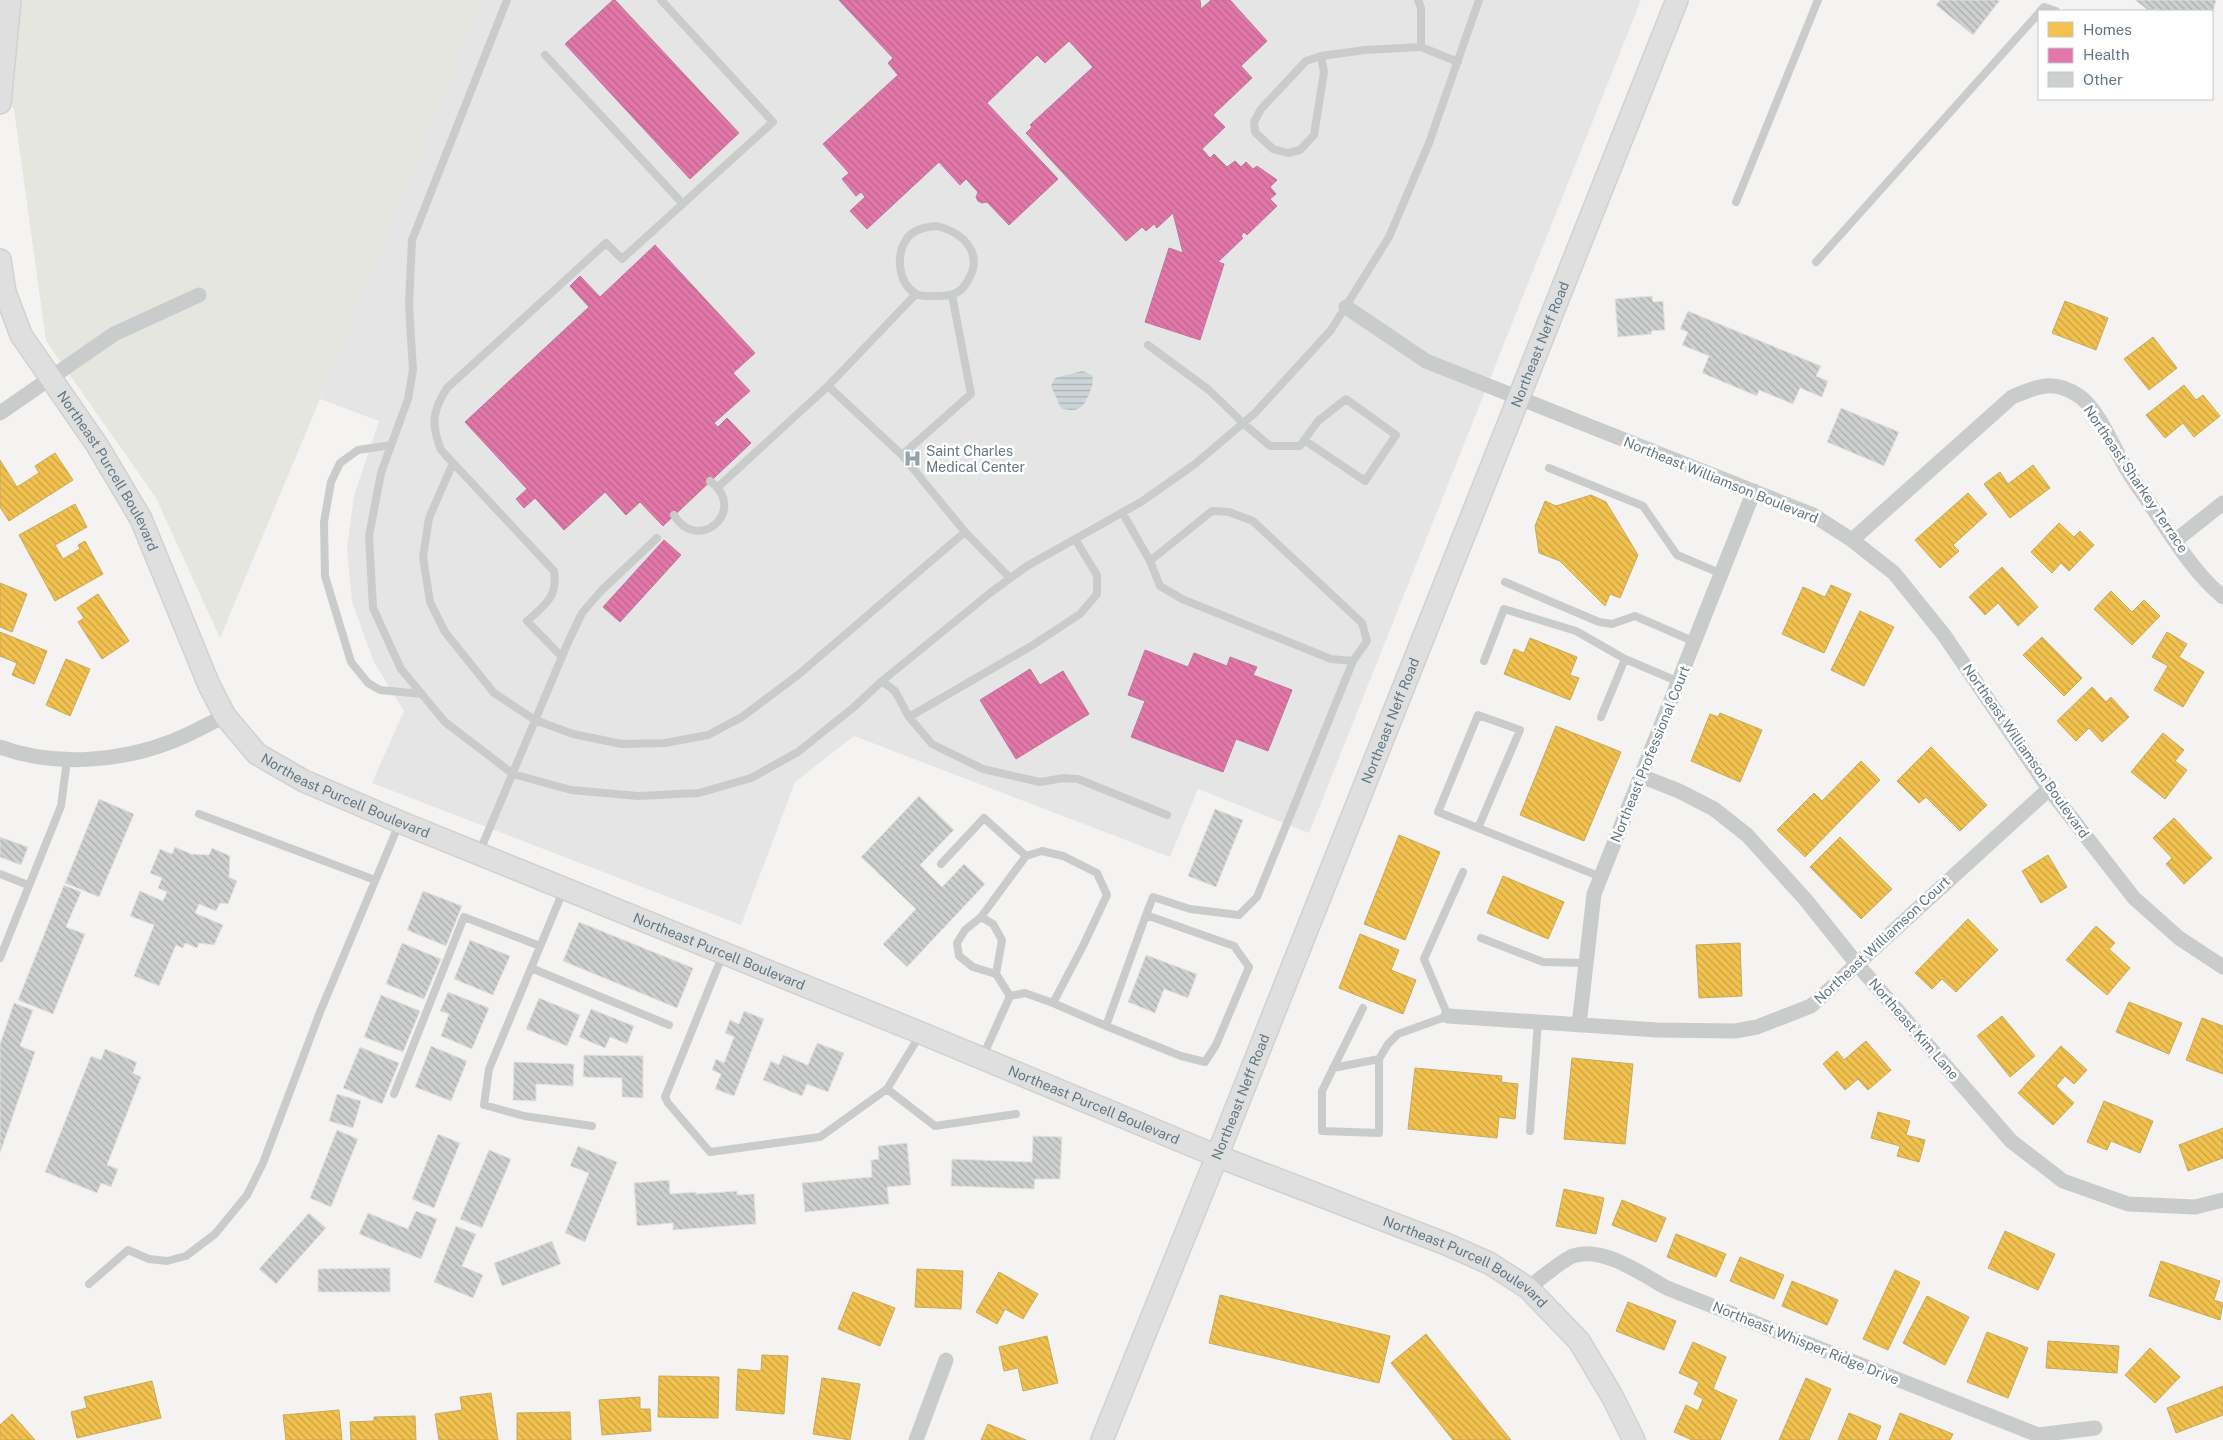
<svg xmlns="http://www.w3.org/2000/svg" width="2223" height="1440" viewBox="0 0 2223 1440" font-family="'Public Sans',sans-serif">
<defs>
<pattern id="water-rules" width="6" height="5" patternUnits="userSpaceOnUse" patternTransform="scale(1.25)"><rect width="6" height="5" fill="#cbd5d7"/><path d="M0 2.5h6" fill="none" stroke="#a8b2b4"/></pattern>
<pattern id="homes-back-hatch" width="6" height="6" patternUnits="userSpaceOnUse" patternTransform="scale(1.25)"><rect width="6" height="6" fill="#f2c14e"/><path d="M-1 5l2 2M0 0l6 6M5-1l2 2" fill="none" stroke="#c7a246"/></pattern>
<pattern id="health-back-hatch" width="6" height="6" patternUnits="userSpaceOnUse" patternTransform="scale(1.25)"><rect width="6" height="6" fill="#e377a8"/><path d="M-1 5l2 2M0 0l6 6M5-1l2 2" fill="none" stroke="#bb668e"/></pattern>
<pattern id="building-back-hatch" width="6" height="6" patternUnits="userSpaceOnUse" patternTransform="scale(1.25)"><rect width="6" height="6" fill="#cecfcf"/><path d="M-1 5l2 2M0 0l6 6M5-1l2 2" fill="none" stroke="#abadad"/></pattern>
</defs>
<rect width="100%" height="100%" fill="#f4f3f1"/>
<!-- built -->
<path fill="#e4e5e4" d="M481,0H1641L1309,833L1198,789L1170,857L854,736L795,782L741,925L372,783L404,711L374,662L352,602L347,549L354,496L379,421L320,399Z"/>
<!-- green -->
<path fill="#e4e6df" d="M0,0H482L320,399L220,638L156,498L46,341L14,109L0,87Z"/>
<!-- water -->
<path fill="url(#water-rules)" d="M1082,371L1092,375C1094,383 1092,386 1089,394C1083,409 1077,413 1061,408L1051,386L1055,378Z"/>
<!-- homes -->
<path fill="url(#homes-back-hatch)" stroke="#c6ab5e" d="M2065,301L2108,318L2096,350L2052,333Z
M2153,337L2177,368L2149,390L2124,359Z
M2184,385L2196,400L2203,395L2220,416L2194,437L2183,423L2165,438L2146,415Z
M55,453L73,480L9,521L0,507V460L17,487L39,473L35,466Z
M2033,465L2050,488L2010,518L1984,484L2000,472L2008,484Z
M1968,493L1987,514L1953,545L1959,551L1940,568L1915,540Z
M1591,495L1606,502L1638,555L1620,598L1610,594L1605,606L1560,561L1539,553L1535,526L1545,501L1556,506Z
M75,504L87,527L55,545L63,559L80,549L78,545L85,541L103,574L55,601L19,535Z
M2059,523L2074,537L2080,531L2094,545L2069,571L2061,563L2052,573L2031,552Z
M2002,567L2038,607L2018,626L1998,603L1985,615L1969,597Z
M0,583L27,594L12,632L0,627Z
M1831,585L1851,594L1824,653L1782,634L1803,587L1825,597Z
M2111,591L2132,612L2144,600L2160,616L2132,645L2094,609Z
M98,594L129,641L102,659L78,622L84,618L77,608Z
M1860,611L1894,627L1864,686L1831,670Z
M0,632L47,651L34,684L12,675L17,663L0,656Z
M2167,632L2187,644L2179,657L2204,672L2183,707L2154,690L2168,666L2152,657Z
M2042,637L2082,678L2064,696L2023,655Z
M1530,638L1577,657L1570,675L1579,678L1570,700L1504,674L1514,649L1524,653Z
M66,659L90,669L70,716L46,705Z
M2092,687L2106,702L2111,697L2129,717L2102,742L2089,728L2076,741L2057,721Z
M1720,713L1762,730L1740,782L1691,761L1710,714L1718,717Z
M1556,726L1621,752L1584,841L1520,815Z
M2163,733L2184,750L2175,761L2187,770L2165,799L2131,772Z
M1931,747L1987,805L1960,831L1926,797L1919,803L1897,781Z
M1861,761L1880,780L1805,857L1777,830L1814,793L1822,801Z
M2174,818L2212,858L2184,884L2166,864L2172,858L2153,838Z
M1399,835L1440,852L1405,940L1364,924Z
M1840,837L1892,889L1861,919L1810,867Z
M2048,855L2067,887L2041,903L2022,871Z
M1503,876L1564,902L1548,939L1487,913Z
M1968,919L1998,950L1956,992L1942,979L1932,989L1915,973Z
M2096,926L2115,943L2109,949L2130,968L2107,995L2066,960Z
M1360,934L1399,950L1391,970L1416,980L1403,1014L1339,988Z
M1740,943L1742,996L1699,998L1696,945Z
M2129,1002L2182,1023L2169,1054L2116,1032Z
M2002,1016L2035,1056L2010,1077L1977,1036Z
M2202,1018L2223,1026V1074L2186,1060Z
M1866,1041L1891,1070L1868,1090L1858,1079L1845,1090L1823,1064L1837,1051L1844,1060Z
M2061,1046L2087,1070L2074,1084L2065,1076L2056,1086L2074,1103L2053,1125L2018,1093Z
M1572,1058L1633,1064L1625,1144L1564,1139Z
M1415,1068L1502,1076L1501,1082L1518,1084L1515,1119L1499,1117L1497,1138L1408,1129Z
M2104,1101L2153,1121L2140,1153L2111,1141L2107,1150L2087,1142Z
M1878,1112L1910,1121L1906,1135L1925,1140L1919,1162L1897,1156L1900,1146L1871,1138Z
M2223,1128V1158L2188,1171L2179,1145Z
M1564,1189L1604,1198L1596,1234L1556,1226Z
M1622,1200L1666,1218L1656,1242L1612,1225Z
M2005,1231L2055,1254L2038,1290L1988,1268Z
M1676,1234L1726,1254L1716,1277L1667,1257Z
M1740,1257L1784,1275L1774,1299L1730,1281Z
M2161,1261L2220,1281L2214,1300L2223,1303L2220,1320L2149,1296Z
M917,1269L963,1271L961,1309L915,1307Z
M1895,1270L1920,1282L1888,1350L1863,1339Z
M999,1272L1038,1294L1023,1319L1005,1309L997,1324L976,1312Z
M1792,1281L1838,1300L1827,1325L1782,1306Z
M853,1292L895,1308L880,1346L838,1329Z
M1220,1295L1390,1336L1379,1383L1209,1343Z
M1927,1296L1969,1317L1945,1365L1903,1343Z
M1628,1302L1676,1321L1664,1350L1616,1331Z
M1987,1332L2028,1348L2008,1398L1967,1382Z
M1426,1334L1511,1440H1453L1391,1363Z
M1047,1336L1058,1383L1023,1391L1018,1368L1004,1371L999,1347Z
M2048,1341L2119,1346L2117,1373L2046,1368Z
M1693,1342L1726,1357L1713,1389L1737,1400L1720,1440H1692L1674,1432L1686,1405L1698,1411L1703,1399L1694,1394L1699,1382L1679,1373Z
M2150,1348L2180,1377L2155,1403L2125,1375Z
M762,1355L788,1356L784,1414L736,1410L738,1369L761,1371Z
M659,1376L719,1377L718,1418L658,1417Z
M822,1378L860,1384L850,1440L813,1434Z
M1806,1378L1831,1389L1809,1440H1779Z
M152,1381L161,1418L77,1438L71,1412L87,1408L84,1397Z
M2223,1386V1415L2176,1433L2167,1408Z
M491,1393L498,1440H439L435,1414L462,1410L460,1397Z
M640,1397V1409H650L651,1431L602,1435L599,1400Z
M339,1410L342,1440H286L283,1415Z
M570,1412L571,1440H517V1413Z
M1849,1413L1881,1426L1876,1440H1838Z
M1900,1413L1953,1434L1950,1440H1889Z
M12,1414L35,1440H0V1425Z
M415,1416L416,1440H351L350,1422L374,1421V1417Z
M988,1424L1026,1440H981Z"/>
<!-- health -->
<path fill="url(#health-back-hatch)" stroke="#bc779d" d="M613,0H615L739,133L690,179L565,44Z
M839,0H1200L1201,9L1211,0H1230L1267,41L1241,66L1252,78L1213,115L1225,127L1202,149L1210,158L1214,154L1227,167L1235,161L1241,167L1246,162L1253,169L1257,166L1277,180L1270,187L1276,194L1270,199L1277,206L1247,235L1244,232L1241,236L1243,238L1218,262L1224,264L1200,340L1145,322L1169,248L1183,253L1173,213L1157,228L1154,224L1146,231L1142,227L1126,241L1026,133L1032,127L1030,125L1093,67L1069,41L1045,63L1037,55L987,103L1058,179L1009,225L987,202L982,203L978,201L976,197L978,192L966,179L960,185L939,162L867,229L850,211L865,197L861,192L856,196L842,179L849,173L823,144L898,75L888,63L893,58Z
M655,245L755,353L733,373L750,391L714,423L718,427L727,418L751,443L663,526L640,502L626,515L605,492L564,530L535,498L524,508L516,499L527,489L465,422L589,307L570,286L580,276L600,297Z
M664,540L681,555L620,622L603,607Z
M1145,650L1188,667L1194,653L1227,666L1230,657L1257,667L1253,675L1292,690L1268,751L1236,739L1223,772L1131,737L1145,701L1128,695Z
M1030,669L1040,685L1063,671L1089,714L1016,759L980,700Z"/>
<!-- building -->
<path fill="url(#building-back-hatch)" stroke="#e3e2e1" d="M1940,0H2000L1973,35L1936,5Z
M2135,0H2216L2212,16V11H2162L2155,9L2149,11Z
M1652,296L1653,302L1663,301L1665,330L1651,331L1652,334L1618,337L1615,299Z
M1688,311L1821,366L1816,376L1828,381L1822,397L1800,388L1793,404L1759,390L1757,396L1702,373L1709,356L1682,345L1688,332L1680,329Z
M1841,408L1899,432L1884,466L1827,442Z
M919,796L954,830L920,865L942,887L964,864L985,884L907,967L883,944L916,909L861,857Z
M99,799L134,814L99,897L65,883Z
M1215,809L1243,820L1216,887L1188,876Z
M0,837L28,847L21,865L0,857Z
M175,847L191,854L209,855L212,848L230,856L229,877L237,881L228,904L220,903L216,911L199,904L195,913L223,925L214,945L199,943L197,948L185,943L183,948L176,945L159,986L134,976L154,925L130,916L140,891L163,901L167,892L158,888L162,878L150,873L160,849L172,854Z
M64,885L81,892L66,927L85,934L53,1014L18,1000Z
M423,891L462,906L446,946L407,930Z
M579,922L693,968L677,1008L563,961Z
M470,940L510,956L493,995L454,979Z
M402,943L441,959L424,999L386,984Z
M1146,955L1197,974L1188,998L1164,989L1155,1013L1128,1002Z
M448,992L489,1008L472,1049L441,1036L449,1014L440,1011Z
M381,995L420,1011L403,1052L364,1037Z
M539,998L580,1015L567,1046L526,1029Z
M14,1003L33,1010L20,1046L35,1052L0,1153V1044Z
M591,1009L634,1026L627,1044L610,1037L605,1048L579,1037Z
M744,1011L764,1019L734,1096L715,1089L721,1074L712,1070L716,1059L724,1063L734,1037L725,1033L730,1020L739,1024Z
M817,1043L844,1053L828,1092L807,1084L802,1096L763,1080L771,1061L779,1065L783,1055L808,1065Z
M431,1046L467,1061L451,1101L415,1087Z
M360,1047L399,1063L382,1104L343,1088Z
M105,1049L137,1062L133,1073L141,1077L107,1165L118,1169L111,1187L101,1183L97,1193L45,1172L91,1056L101,1060Z
M584,1055L643,1056V1098L622,1097V1078L583,1077Z
M514,1062L574,1064L573,1086L536,1084V1101L513,1100Z
M337,1094L361,1101L353,1128L329,1121Z
M337,1130L358,1139L331,1207L310,1198Z
M438,1134L460,1143L434,1208L412,1199Z
M1033,1136L1062,1137L1060,1179H1035L1034,1189L951,1186L952,1159L1032,1162Z
M907,1143L911,1185L887,1187L889,1204L805,1212L802,1183L872,1177L871,1160L879,1159L878,1146Z
M578,1146L617,1162L585,1242L565,1233L589,1173L570,1166Z
M489,1150L511,1159L482,1228L460,1219Z
M669,1180L670,1194L696,1192V1194L737,1191V1195L754,1194L756,1224L673,1230V1223L637,1226L634,1183Z
M416,1211L437,1219L421,1259L359,1234L368,1213L408,1229Z
M309,1213L326,1228L276,1284L259,1269Z
M456,1226L476,1234L462,1266L483,1275L473,1298L434,1282Z
M552,1241L561,1264L502,1286L494,1263Z
M390,1268V1292H318V1269Z"/>
<g fill="none" stroke-linecap="round" stroke-linejoin="round">
<defs>
<g id="secondary">
<path d="M0,103L10,0"/>
<path id="s1" d="M0,260L5,292L21,335L97,445L141,519L209,685L225,716L257,754L304,781L400,822L921,1033L1217,1156L1446,1244L1489,1263L1528,1288L1579,1341L1612,1396L1634,1440"/>
<path id="s2" d="M1102,1440L1217,1156L1677,0"/>
</g>
</defs>
<!-- secondary casing -->
<use href="#secondary" stroke="#d0d1d1" stroke-width="24"/>
<!-- lane -->
<path stroke="#cacccc" stroke-width="8" d="M507,0L412,240L409,304L413,370L408,399L381,473L369,536L373,608L401,669L445,722L513,774L571,790L638,796L699,793L751,778L798,752L854,707L882,681L990,593L1027,566L1141,502L1195,464L1255,413L1331,330L1389,237L1429,143L1479,0
M1418,0L1421,8V47
M2040,11L2044,7L2056,11
M545,55L683,204
M1321,56L1324,72L1314,135L1300,150L1288,153L1273,149L1255,132L1254,122L1261,109L1306,61L1321,56L1365,50L1421,47L1458,62
M1736,202L1818,0
M937,226C964,233 985,254 967,282C961,293 952,296 939,296C932,296 922,297 916,294C897,282 895,252 909,236C917,228 927,227 937,226Z
M1816,262L2039,13
M1148,345L1209,390L1243,423L1270,446H1300L1318,421L1346,399L1396,435L1365,481L1304,440
M828,386L902,455L965,532L1010,578
M391,445L358,450L340,463L331,482L324,522L325,576L351,662L368,683L380,690L422,694
M902,455L971,394L952,295
M453,463L429,518L423,557L430,602L445,632L494,693L535,720L573,734L622,744L665,743L708,735L742,717L798,675L965,532
M1549,468L1643,506L1677,555L1722,574
M718,487L828,386L916,294
M1122,512L1150,561L1160,586L1182,599L1331,659L1353,661L1367,641L1362,623L1253,521L1229,512L1212,511L1150,561
M674,515C698,555 749,510 710,481
M1505,582L1599,622L1612,624L1635,616L1695,642
M562,657L527,621C545,605 558,597 554,571L441,450C431,425 432,411 447,388L606,243L622,259L773,122L661,0
M1484,661L1504,609L1576,631L1625,659L1679,682
M882,681L895,691L909,717L932,744L983,769L1040,782L1064,778L1078,779L1167,815
M909,717L1033,645L1080,614L1097,594V575L1075,539
M1601,717L1625,659
M199,814L375,880
M1478,828L1520,730L1478,715L1438,812L1601,877
M479,853L569,640L582,613L601,591L657,538
M1026,856L1042,851L1063,856L1097,873L1107,895L1083,946L1053,1003
M941,864L984,818L1026,856L981,917
M0,874L28,885
M564,889L489,1069L484,1105L524,1116L592,1126
M1146,915L1234,946L1249,967L1216,1045L1205,1062L1181,1056L1106,1026L1146,915L1153,897L1190,909L1239,915L1257,897L1353,661
M1481,938L1543,962L1586,963
M723,954L665,1097L668,1103L710,1152L820,1137L887,1089L920,1035
M0,958L61,806L67,760
M531,968L669,1025
M996,974L1002,940L993,924L981,917L965,930L957,943L959,956L973,967L996,974L1010,996
M1363,1008L1322,1091V1131L1379,1133V1059L1388,1044L1398,1034L1448,1016L1424,959L1463,872
M983,1056L1010,996L1025,993L1053,1003L1106,1026
M1333,1068L1379,1059
M887,1089L935,1126L1016,1114
M394,1094L464,917L540,946
M1530,1131L1538,1022
M89,1284L128,1250L149,1259L167,1261L186,1256L215,1234L247,1195L263,1163L320,1012L399,824"/>
<!-- street -->
<path stroke="#cacccc" stroke-width="15" d="M1346,307L1426,361L1813,515L1852,540L1894,573L1944,635L2049,789L2134,898L2179,938L2223,967
M0,413L114,334L199,295
M1852,540L2012,397C2037,386 2054,379 2079,396C2097,408 2112,444 2123,463C2131,478 2143,493 2152,507C2173,538 2194,573 2223,597
M2175,541L2223,503
M0,747C54,767 120,762 173,741C191,734 208,724 225,716
M1641,776L1679,791L1714,809L1747,835L1805,899L1857,964L2011,1141L2063,1181L2128,1204L2195,1207L2223,1200
M1448,1016L1657,1030L1735,1031L1757,1027L1811,1006L2049,789
M1579,1025L1594,894L1754,491
M1528,1288C1539,1280 1562,1260 1573,1256C1602,1245 1643,1275 1667,1288L2038,1435L2095,1428
M916,1440L946,1360"/>
<!-- secondary -->
<use href="#secondary" stroke="#dfdfe0" stroke-width="21"/>
</g>
<!-- icons -->
<defs>
<symbol id="hospital-bare" viewBox="-9 -9 18 18"><path d="M-5-5h3v3.5h4V-5h3V5h-3V1.5h-4V5h-3Z" fill="#94a2aa" stroke="#fff" stroke-width="2.5" paint-order="stroke"/></symbol>
</defs>
<g fill-rule="evenodd">
<use href="#hospital-bare" x="900" y="446" width="25" height="25"/>
</g>
<g text-anchor="middle" dominant-baseline="central" stroke-width="5" stroke-linejoin="round" paint-order="stroke">
<!-- street labels -->
<g font-size="14" fill="#617783" stroke="#fff">
<text stroke="none"><textPath href="#s2" startOffset="1180">Northeast Neff Road</textPath></text>
<text stroke="none"><textPath href="#s1" startOffset="240">Northeast Purcell Boulevard</textPath></text>
<text transform="translate(2136 479) rotate(56)">Northeast Sharkey Terrace</text>
<text transform="translate(1721 480) rotate(22)">Northeast Williamson Boulevard</text>
<text stroke="none"><textPath href="#s2" startOffset="775">Northeast Neff Road</textPath></text>
<text transform="translate(2026 751) rotate(55)">Northeast Williamson Boulevard</text>
<text transform="translate(1650 754) rotate(-68)">Northeast Professional Court</text>
<text stroke="none"><textPath href="#s1" startOffset="660">Northeast Purcell Boulevard</textPath></text>
<text transform="translate(1882 940) rotate(-43)">Northeast Williamson Court</text>
<text stroke="none"><textPath href="#s1" startOffset="1065">Northeast Purcell Boulevard</textPath></text>
<text transform="translate(1914 1029) rotate(49)">Northeast Kim Lane</text>
<text stroke="none"><textPath href="#s2" startOffset="370">Northeast Neff Road</textPath></text>
<text stroke="none"><textPath href="#s1" startOffset="1470">Northeast Purcell Boulevard</textPath></text>
<text stroke="none"><textPath href="#s1" startOffset="1874">Northeast Purcell Boulevard</textPath></text>
<text transform="translate(1806 1343) rotate(22)">Northeast Whisper Ridge Drive</text>
</g>
<!-- poi labels -->
<g font-size="14" fill="#617783" stroke="#fff" text-anchor="start">
<text x="926" y="451">Saint Charles<tspan x="926" dy="16">Medical Center</tspan></text>
</g>
</g>
<!-- legend -->
<rect x="2038" y="10" width="175" height="90" fill="#ffffff" stroke="#c0c9cd"/>
<rect x="2048" y="22" width="25" height="15" fill="#f2c14e" stroke="#c0c9cd"/>
<text x="2083" y="35" font-size="15" fill="#617783">Homes</text>
<rect x="2048" y="48" width="25" height="15" fill="#e377a8" stroke="#c0c9cd"/>
<text x="2083" y="60" font-size="15" fill="#617783">Health</text>
<rect x="2048" y="72" width="25" height="15" fill="#cecfcf" stroke="#c0c9cd"/>
<text x="2083" y="85" font-size="15" fill="#617783">Other</text>
</svg>
